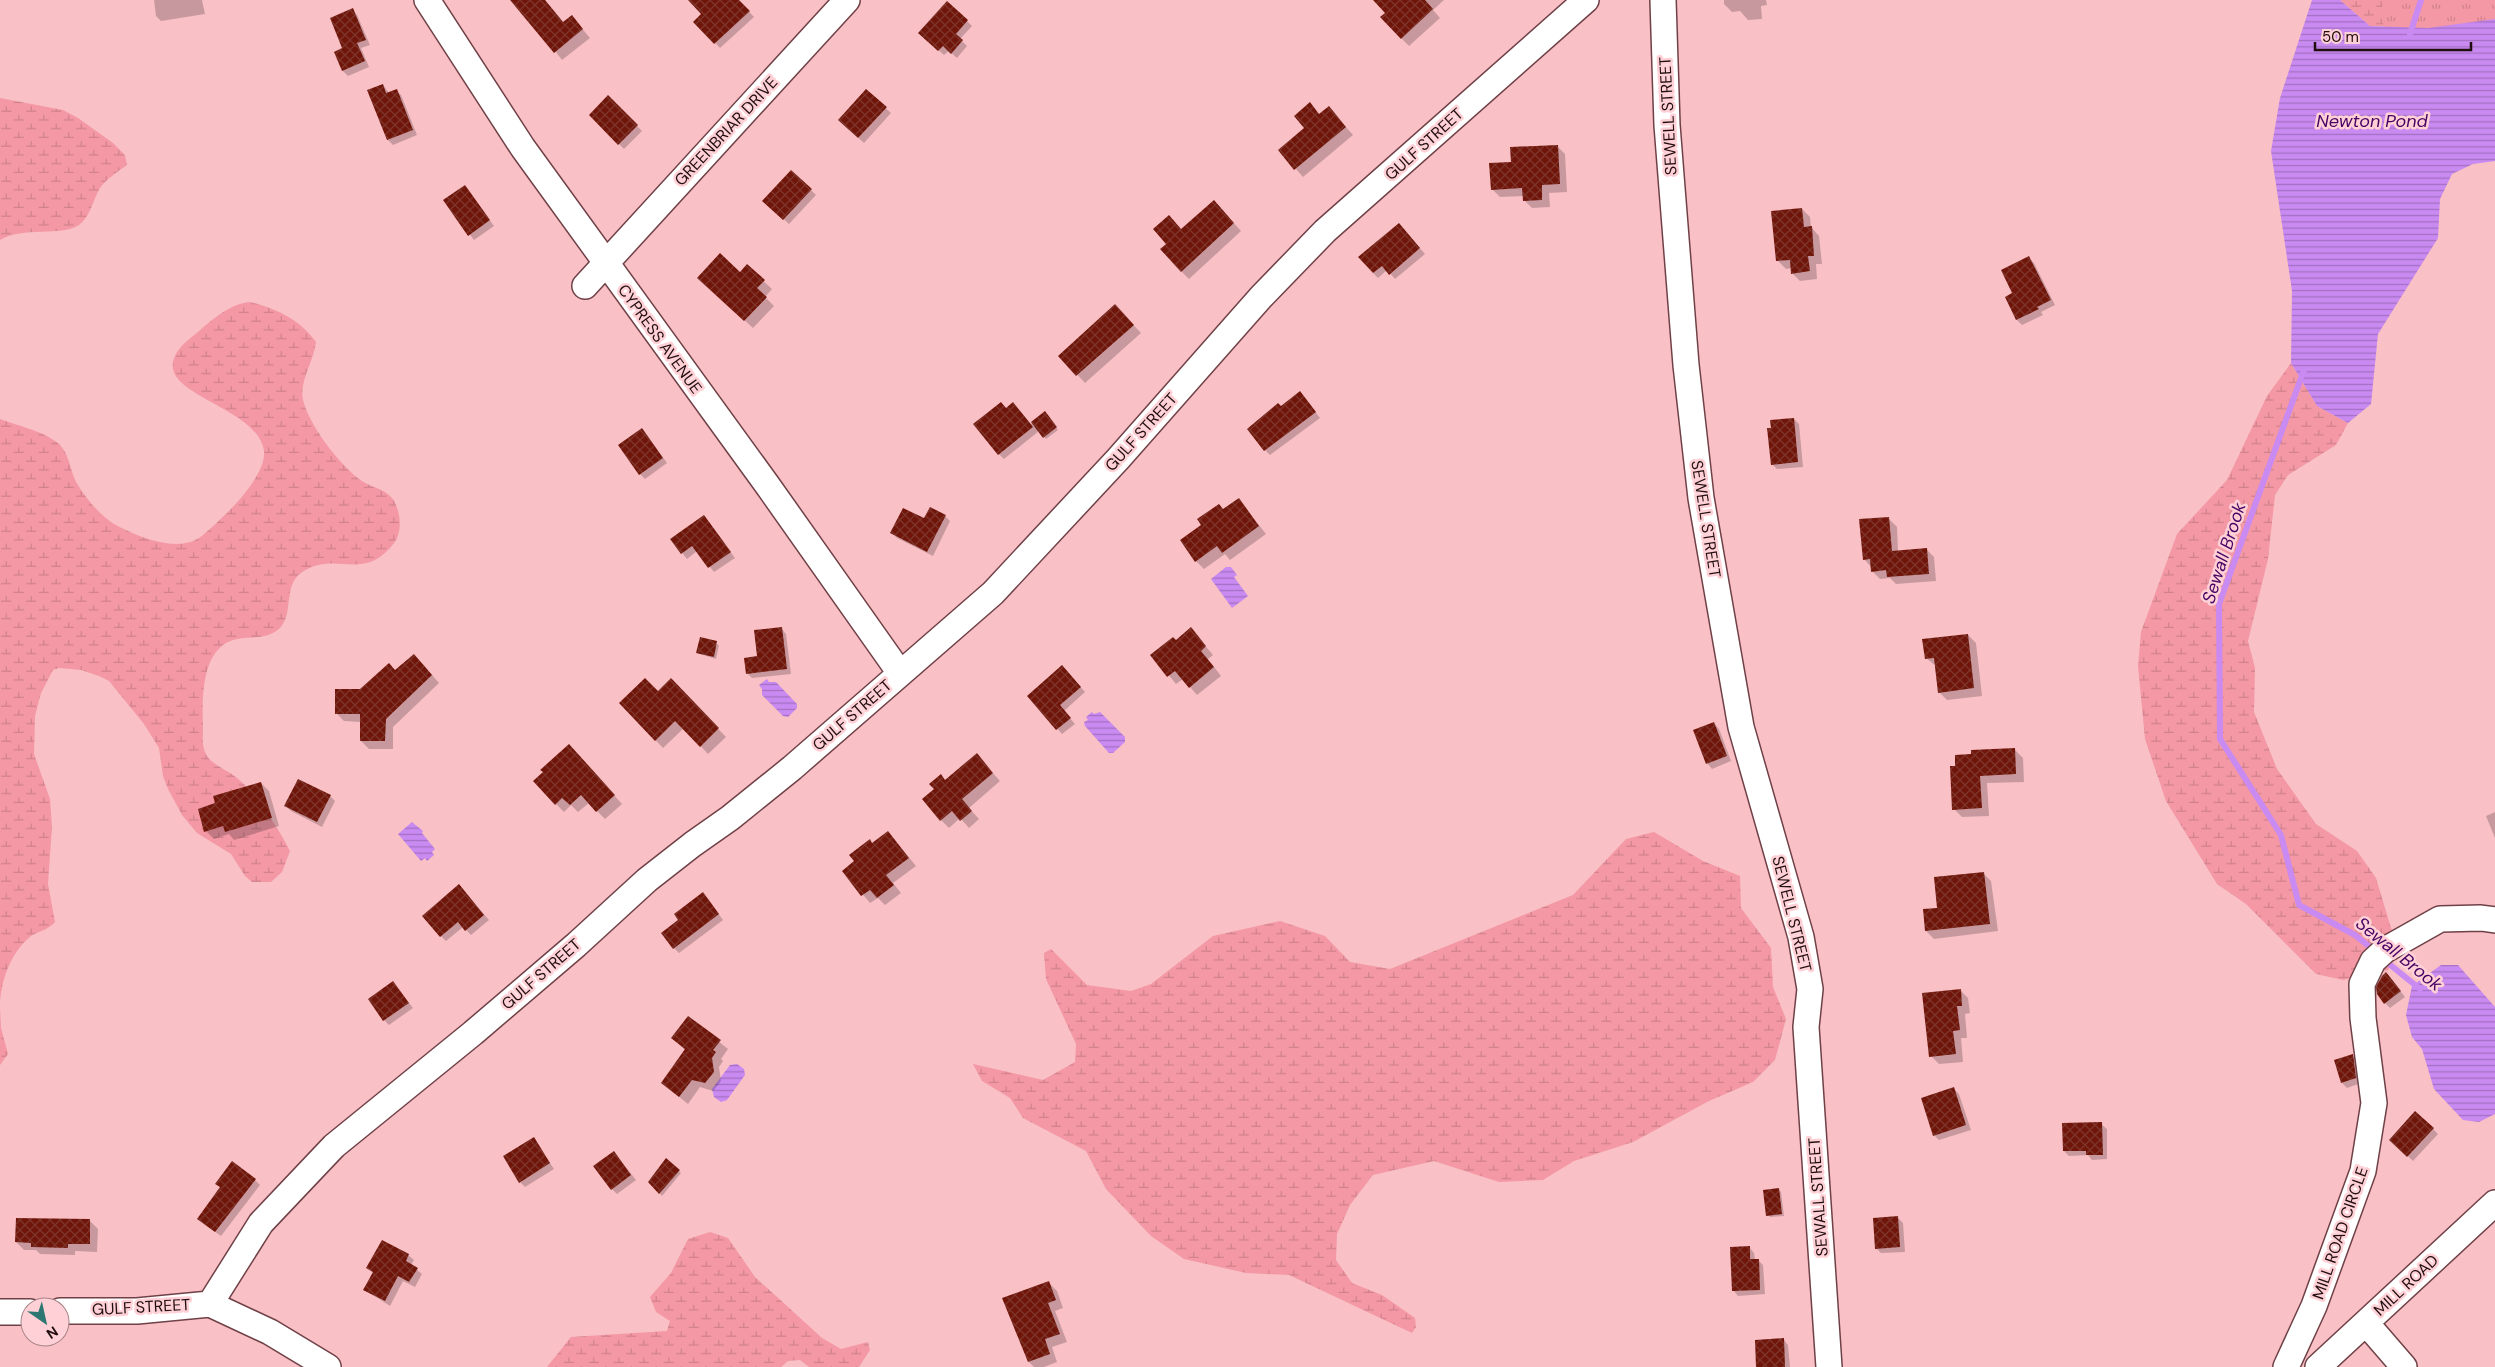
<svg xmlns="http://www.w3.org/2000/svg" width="2495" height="1367" viewBox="0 0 2495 1367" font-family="'DM Sans',sans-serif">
<defs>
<pattern id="wetland-marsh" width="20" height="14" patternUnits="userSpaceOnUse" patternTransform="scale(1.25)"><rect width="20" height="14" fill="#f398a4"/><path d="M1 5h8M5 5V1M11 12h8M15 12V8" fill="none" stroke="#d0828c"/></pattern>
<pattern id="park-tufts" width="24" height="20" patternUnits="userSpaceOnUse" patternTransform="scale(1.25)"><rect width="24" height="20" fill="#f398a4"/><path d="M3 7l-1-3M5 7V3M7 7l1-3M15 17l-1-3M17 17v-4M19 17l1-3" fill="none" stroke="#d0828c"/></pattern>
<pattern id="water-rules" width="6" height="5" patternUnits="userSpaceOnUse" patternTransform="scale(1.25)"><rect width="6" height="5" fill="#c98af1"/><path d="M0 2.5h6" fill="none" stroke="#a36fc2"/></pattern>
<pattern id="building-cross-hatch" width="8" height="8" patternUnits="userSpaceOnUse" patternTransform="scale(1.25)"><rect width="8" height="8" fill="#6f1509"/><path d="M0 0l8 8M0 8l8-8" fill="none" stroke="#7e352c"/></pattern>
</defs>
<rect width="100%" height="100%" fill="#f9c0c6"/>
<!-- wetland -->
<path fill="url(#wetland-marsh)" d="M2340,0H2495L2428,28L2370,26Z
M0,98L63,110L78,118L113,143L125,155L127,165C119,171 106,179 100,188C93,199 91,216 79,225C61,237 23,226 0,240Z
M250,302C277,309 299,319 316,342C314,361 299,381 303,400C309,425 339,464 359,479C369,487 384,488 392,498C399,507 402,524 398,535C397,540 392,546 388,550C360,580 333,550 301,573C283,586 294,613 280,628C267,640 252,636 237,639C201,646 202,698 203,726C203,734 202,742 204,749C207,764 227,769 237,778C255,792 280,831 290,851L282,872L271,882H252L245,876L231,854L197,833L182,815L168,789L163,776L159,748L144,724L109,681L99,676L81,670L59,668L53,670L41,693L35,716L34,754L50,799L52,827L48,884L55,922C48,930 39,931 31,936C11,952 1,980 0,1004V419C18,426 44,431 59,444C70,454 70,473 78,485C86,499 101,516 114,524C138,537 180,555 203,535C222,519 267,477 264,451C258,406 156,395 175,356C180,345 191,338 199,331C214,318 230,304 250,302Z
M2291,363L2317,406L2348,423L2336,445L2288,475L2275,495L2268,559L2248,641L2255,668L2254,712L2277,769L2316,824L2357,851L2376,878L2391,928L2402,949L2388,970L2343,980L2316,974L2246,904L2217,884L2166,801L2145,739L2138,666L2141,632L2177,534L2227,480L2267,396Z
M1654,832L1703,861L1740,876L1741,908L1771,948L1773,987L1786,1019L1775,1060L1753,1082L1709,1101L1633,1142L1574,1161L1543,1180L1499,1182L1434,1161L1373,1175L1350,1205L1337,1234L1336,1260L1352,1283L1382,1295L1415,1318L1416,1327L1412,1333L1289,1275L1246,1273L1184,1259L1151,1236L1106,1189L1086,1151L1023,1118L1010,1098L982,1081L973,1064L1043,1080L1075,1062L1076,1044L1046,979L1044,953L1051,949L1087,985L1131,991L1151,984L1213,936L1280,921L1325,936L1350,962L1390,969L1573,895L1626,839Z
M0,1008L1,1028L8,1054L0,1065Z
M710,1232L728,1238L755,1277L822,1338L841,1349L868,1342L870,1350L859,1367H809L800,1360L788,1361L781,1367H547L571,1337L667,1331L670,1321L656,1312L650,1297L671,1273L688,1239Z"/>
<!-- park -->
<path fill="url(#park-tufts)" d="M2383,0H2495V115L2386,33L2381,16Z"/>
<!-- water -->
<path fill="url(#water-rules)" d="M2312,0H2340L2370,26L2428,28L2495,19V161L2473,164L2452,174L2440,199L2438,238L2378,334L2371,404L2348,423L2317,406L2291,363L2292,291L2271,151L2280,98Z
M1226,567H1231L1237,575L1234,577L1248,596L1232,608L1211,579Z
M767,679L769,682H776L797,704V708L788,717L783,716L762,695V689L759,685Z
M1092,712L1094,714L1100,712L1125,737V742L1113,753H1109L1085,726L1084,722L1088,720L1086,717Z
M412,822L423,831L422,833L435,849L432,852L434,855L427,861L425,858L421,861L398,834Z
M2441,965H2458L2495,1007V1114L2479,1122L2463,1120L2434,1089L2422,1049L2412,1037L2406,1015L2412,986Z
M737,1064L744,1069L745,1075L727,1100L721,1102L714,1097L712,1089L730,1065Z"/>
<!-- shadow -->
<path fill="#0003" d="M154,0H202L205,14L161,21L156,16Z
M516,0H545L564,23L579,25L590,38L562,60Z
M702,0H738L754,17L720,48L695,22L703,14Z
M1385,0H1444L1433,10L1440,18L1409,46L1401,38L1387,13Z
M1724,0H1766L1767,5L1761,6L1762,19L1748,20L1740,11L1732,12L1724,4Z
M352,10L357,15L370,45L361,48L369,67L348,76L343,71L344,49Z
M967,21L972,26L960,39L967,46L957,58L949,51L944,55L925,38Z
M383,85L389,93L396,90L401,95L417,135L393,145L388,140L369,91Z
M866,90L891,113L864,143L844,125Z
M608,97L642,131L624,149L590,115Z
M1329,108L1353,135L1303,177L1279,150Z
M1557,146L1565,154L1567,192L1549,193L1550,207L1532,208L1524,200V196L1500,197L1492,189L1512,163Z
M465,186L494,226L474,240L445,201Z
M811,190L816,195L789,224L764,201Z
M1802,209L1810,217L1811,227L1819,236L1822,264H1816L1817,279L1800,281L1792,273V268L1786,269L1778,261Z
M1222,210L1241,231L1189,279L1181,271L1182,230Z
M1404,230L1425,254L1395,279L1387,270L1378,278L1373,273Z
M2029,258L2034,263L2055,305L2041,312L2043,315L2022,325L2017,320L2006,298L2014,294Z
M747,266L772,289L765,297L774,306L753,328L707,286L740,274Z
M1123,314L1141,333L1085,383L1060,356Z
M1305,398L1320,418L1270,455L1265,450Z
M1013,403L1031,424L1045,413L1058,430L1046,439L1039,431L1004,459L999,454L1007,409Z
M1794,419L1799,424L1803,467L1777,469L1772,464Z
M647,435L667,463L645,479L640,474Z
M1239,500L1266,534L1230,560L1225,554L1204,569L1196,561L1224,510Z
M945,516L950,521L933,556L897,538L892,533L925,520Z
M704,517L735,558L714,572L697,551L687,559L672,540Z
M1889,519L1897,527L1898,551L1926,549L1934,557L1936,581L1896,584L1890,578L1880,579L1872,571V568L1864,559Z
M781,628L786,634L791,674L752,678L747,673Z
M1191,629L1213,655L1208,659L1221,676L1197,695L1183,679L1176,684L1152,655L1176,641Z
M1968,635L1976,643L1982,696L1947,700L1939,692L1936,666L1926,658Z
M701,639L719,645L716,659L697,653Z
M422,663L439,683L393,727V749H369L361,741V722L344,721L336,713L396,671Z
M1067,672L1085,692L1064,711L1075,724L1062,734L1029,697Z
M671,680L726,737L708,754L684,728L663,748L620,703L658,693Z
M1714,723L1719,729L1731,761L1712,769L1707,763Z
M2015,750L2023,758L2024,782L1987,783L1989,816L1962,817L1954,809L1951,767Z
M577,754L622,804L605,819L589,803L578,812L571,805L564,812L556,804Z
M984,763L1000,781L969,808L979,819L969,828L960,818L949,828L941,820L946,781Z
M261,783L269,791L279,826L234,840L229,834L214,839L206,831L216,804Z
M330,796L335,801L322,827L291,811L286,806Z
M2495,812V838L2486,816Z
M888,832L916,866L893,883L901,893L885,905L878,898L870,903L843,871Z
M1983,873L1991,881L1998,931L1934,939L1926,931Z
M464,891L489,920L471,935L463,927L446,941L441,936Z
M708,899L723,920L679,953L674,948L680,920Z
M2391,979L2405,997L2390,1008L2385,1003Z
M393,983L413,1008L389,1025L384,1020Z
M1960,990L1968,998L1970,1013L1965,1014L1967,1038H1961L1963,1062L1939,1064L1931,1056Z
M688,1017L728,1049L721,1059L723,1061L719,1067L721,1081L713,1091L700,1087L688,1104L662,1083L686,1051L672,1038Z
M2353,1056L2358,1061L2361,1083L2347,1088L2342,1083Z
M1954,1089L1959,1094L1971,1130L1939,1140L1934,1135Z
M2101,1124L2107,1129V1159L2092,1160L2088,1155L2069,1156L2064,1151Z
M2433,1129L2438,1134L2413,1161L2396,1145Z
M534,1139L554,1169L525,1187L520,1182Z
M614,1152L636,1180L617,1194L612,1189Z
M667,1160L681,1173L662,1196L650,1182Z
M255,1180L260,1185L221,1236L204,1224Z
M1779,1190L1781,1192L1784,1216L1770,1217L1768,1215Z
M1898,1218L1903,1223L1905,1252L1881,1253L1876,1248Z
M90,1221L98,1229L97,1252L75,1251V1255L40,1254L36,1250H24L16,1242Z
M382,1241L408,1255L414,1260L411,1265L422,1274L415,1287L403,1281L390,1306L365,1290L373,1273L368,1268Z
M1749,1247L1754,1253L1755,1260H1758L1763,1265L1765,1294L1738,1296L1733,1290Z
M1049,1283L1057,1291L1063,1308L1055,1311L1067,1342L1052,1347L1057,1362L1044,1367H1034L1029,1362Z
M1783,1339L1788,1345L1790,1367H1757Z"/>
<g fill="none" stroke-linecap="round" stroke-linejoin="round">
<!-- stream -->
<path stroke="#c98af1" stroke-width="6" d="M2410,34L2421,0
M2304,370L2219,604L2220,739L2281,835L2299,905L2355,935L2376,952
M2383,959L2420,989"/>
</g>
<!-- building -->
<path fill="url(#building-cross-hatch)" d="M510,0H545L563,22L572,15L583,29L554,53Z
M688,0H739L750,11L714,44L693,22L701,14Z
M1373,0H1425L1433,9L1401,39L1380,17L1385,13Z
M947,1L968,20L956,34L963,40L951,54L943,46L938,51L918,33Z
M353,8L366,40L357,43L365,61L342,71L334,52L342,48L330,18Z
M383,84L386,93L397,89L413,130L387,140L367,90Z
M866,89L887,107L858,138L838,120Z
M608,95L638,125L618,145L589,115Z
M1310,102L1319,114L1329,106L1346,127L1294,170L1278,150L1304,128L1294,116Z
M1558,145L1560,184L1542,185V200L1523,201L1522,188L1491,190L1489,163L1511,162L1510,147Z
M791,170L812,189L783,220L762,201Z
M465,185L490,220L468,236L443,200Z
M1214,200L1234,223L1181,272L1160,249L1166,244L1153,229L1169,215L1181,229Z
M1802,208L1804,227L1812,226L1814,256H1808L1810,271L1791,274L1790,260L1776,261L1771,211Z
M1399,223L1420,248L1389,275L1382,266L1373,273L1358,257Z
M720,253L740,272L747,264L765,280L757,288L767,297L744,321L697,278Z
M2029,256L2051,300L2037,307L2039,309L2016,320L2005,297L2012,293L2001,270Z
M1115,304L1134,325L1076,376L1058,356Z
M1300,391L1316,412L1264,451L1247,429L1278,403L1281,406Z
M1001,402L1006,408L1013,402L1033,427L998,455L973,424Z
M1045,411L1057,427L1043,438L1031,422Z
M1794,418L1798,462L1771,465L1767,428H1771L1770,420Z
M642,428L663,458L639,475L618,445Z
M1239,498L1259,526L1222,553L1217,546L1195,562L1180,540L1201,525L1197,519L1219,504L1223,509Z
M930,507L946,515L927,552L890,533L903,508L924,518Z
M704,515L731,552L708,568L692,546L681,554L670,539Z
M1889,517L1892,551L1927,548L1929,574L1887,577L1886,570L1871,572L1870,559L1863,560L1859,519Z
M782,627L787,669L746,674L744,658L757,656L754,630Z
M1191,627L1206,646L1201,651L1214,667L1189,688L1175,671L1167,677L1150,655L1173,637L1176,640Z
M1968,634L1974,688L1938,693L1934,658L1925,659L1922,639Z
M700,637L717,641L714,657L696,653Z
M414,654L432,675L386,719L385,741H360V714H335V689H360L389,663L395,670Z
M1062,665L1081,687L1060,705L1071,718L1056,730L1027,696Z
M645,678L658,691L671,678L719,728L700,747L675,721L655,741L619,703Z
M1714,722L1727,756L1706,764L1693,730Z
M569,744L615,795L596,812L581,795L570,805L562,798L555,805L533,781L543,772L540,770Z
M2015,748L2016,774L1980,776L1982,808L1952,810L1950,766H1955V755L1971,754V750Z
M977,753L993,773L962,799L972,811L960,821L952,811L940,821L922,799L934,789L929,784L941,774L945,780Z
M298,779L331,795L317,822L284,806Z
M261,782L272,818L225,832L223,826L204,832L198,809L215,803L213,796Z
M888,831L909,858L886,875L894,885L877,898L870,890L861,896L842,871L854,861L849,855L870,839L872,843Z
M1984,872L1990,924L1925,931L1923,909L1937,908L1934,877Z
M459,884L484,915L465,931L458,922L440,937L422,916Z
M703,892L719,914L673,949L661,933L678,920L674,914Z
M2386,972L2401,991L2384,1004L2377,994L2376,987L2382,976Z
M393,981L409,1003L383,1021L368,999Z
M1961,989L1962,1006H1957L1960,1030L1953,1031L1956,1054L1929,1057L1922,993Z
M688,1016L721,1040L713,1050L716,1052L712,1058L714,1072L705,1083L692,1080L679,1097L661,1083L685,1049L671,1038Z
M2353,1054L2356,1078L2341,1083L2334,1060Z
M1954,1087L1966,1125L1933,1136L1921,1098Z
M2415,1111L2434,1128L2407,1157L2389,1140Z
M2102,1122L2103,1155H2086V1151H2063L2062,1123Z
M534,1137L550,1163L519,1183L503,1156Z
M614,1151L631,1175L611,1190L593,1166Z
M666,1158L680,1170L659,1194L648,1182Z
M232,1161L256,1179L215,1232L197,1219L220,1187L215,1184Z
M1779,1188L1782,1214L1766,1216L1763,1190Z
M1898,1216L1900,1247L1875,1249L1873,1218Z
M16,1218L90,1219V1244H68V1248L31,1247V1243L15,1242Z
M382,1240L409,1254L406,1261L418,1268L409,1282L398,1276L385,1301L363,1290L373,1272L366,1268Z
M1750,1246V1259H1759L1760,1290L1732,1291L1730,1247Z
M1049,1281L1056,1300L1048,1303L1060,1334L1045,1339L1050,1354L1028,1362L1002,1298Z
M1784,1338L1785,1367H1756L1755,1340Z"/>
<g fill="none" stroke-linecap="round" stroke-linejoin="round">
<defs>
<path id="minor" d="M427,0L523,148L768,486L900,673
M1663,0L1667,125L1686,365L1701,498L1741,727L1801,937L1810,989L1806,1027L1829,1367
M585,286L847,0
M210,1304L270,1332L328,1367
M60,1311H137L210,1304L261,1223L334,1146L473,1033L576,945L647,880L693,844L730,818L792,768L993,593L1118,459L1261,297L1325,231L1586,0
M0,1312H30
M2366,1323L2404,1367
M2286,1367L2314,1306L2363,1171L2374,1103L2363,1018L2362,984L2373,961L2385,950L2440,919L2481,918L2495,920
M2318,1367L2495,1203"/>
</defs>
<!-- minor casing -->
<use href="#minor" stroke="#6f4147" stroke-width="28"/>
<!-- minor -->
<use href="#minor" stroke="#fff" stroke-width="25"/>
</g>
<g text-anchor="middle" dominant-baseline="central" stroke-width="5" stroke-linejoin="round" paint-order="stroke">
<!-- street labels -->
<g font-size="16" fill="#210e10" stroke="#ffd1d6">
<text transform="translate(1668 116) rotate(-93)">SEWELL STREET</text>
<text transform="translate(726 131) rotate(-47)">GREENBRIAR DRIVE</text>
<text transform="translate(1424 144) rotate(-42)">GULF STREET</text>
<text transform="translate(660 339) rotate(54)">CYPRESS AVENUE</text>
<text transform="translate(1141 432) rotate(-48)">GULF STREET</text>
<text transform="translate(1706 519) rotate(81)">SEWELL STREET</text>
<text transform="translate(852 715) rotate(-41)">GULF STREET</text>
<text transform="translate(1792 914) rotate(76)">SEWELL STREET</text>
<text transform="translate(541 974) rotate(-41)">GULF STREET</text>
<text transform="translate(1818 1197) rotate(-94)">SEWALL STREET</text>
<text transform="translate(2340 1233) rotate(-71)">MILL ROAD CIRCLE</text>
<text transform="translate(2406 1285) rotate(-43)">MILL ROAD</text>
<text transform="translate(141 1307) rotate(-3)">GULF STREET</text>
</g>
<!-- water labels -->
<g font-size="18" font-style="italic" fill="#470364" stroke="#ffd1d6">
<text x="2372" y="121">Newton Pond</text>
<text transform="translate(2224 553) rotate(-72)">Sewall Brook</text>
<text transform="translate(2399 954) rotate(39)">Sewall Brook</text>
</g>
</g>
<!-- north arrow -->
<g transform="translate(45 1322) rotate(146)"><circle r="24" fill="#ffd1d6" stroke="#a68387"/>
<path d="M0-4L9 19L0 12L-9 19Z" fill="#2d7773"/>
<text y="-8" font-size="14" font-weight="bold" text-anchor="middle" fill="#210e10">N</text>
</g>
<!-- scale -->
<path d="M2315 42v8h156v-8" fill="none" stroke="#210e10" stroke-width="2.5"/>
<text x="2322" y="42" font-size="15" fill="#210e10" stroke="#ffd1d6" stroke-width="4" paint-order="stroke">50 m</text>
</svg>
